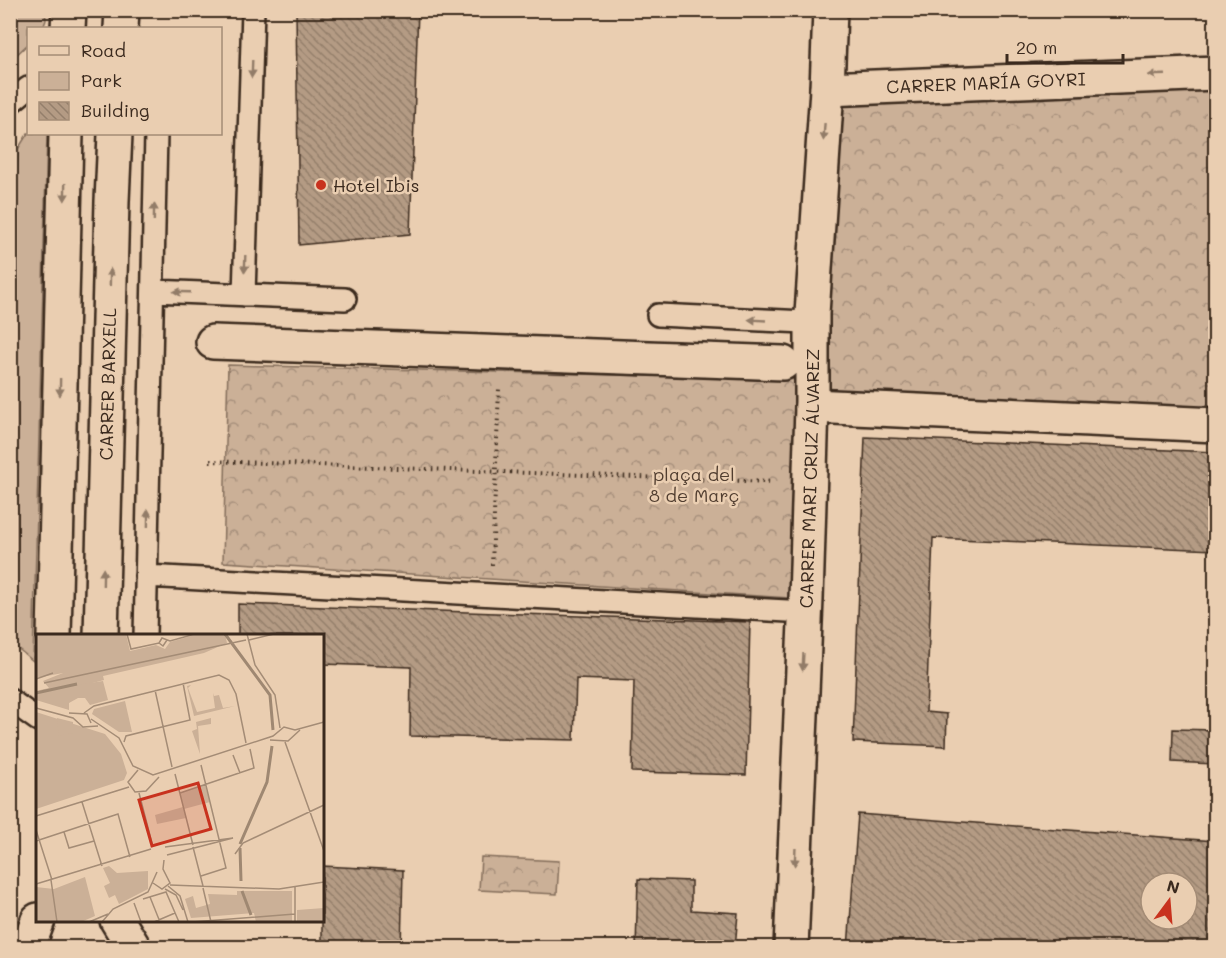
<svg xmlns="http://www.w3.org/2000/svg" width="1226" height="958" viewBox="0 0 1226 958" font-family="Mali,sans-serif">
<defs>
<pattern id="forest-crowns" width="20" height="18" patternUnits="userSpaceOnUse" patternTransform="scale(1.5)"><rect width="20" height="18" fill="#cbb097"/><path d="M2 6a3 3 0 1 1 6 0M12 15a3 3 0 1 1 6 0" fill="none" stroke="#a68f7b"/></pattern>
<pattern id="building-back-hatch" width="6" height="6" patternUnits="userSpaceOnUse" patternTransform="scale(1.5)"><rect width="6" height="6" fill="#b49b84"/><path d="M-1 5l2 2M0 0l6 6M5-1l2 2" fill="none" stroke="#947f6b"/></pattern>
</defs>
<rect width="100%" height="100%" fill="#eaceb1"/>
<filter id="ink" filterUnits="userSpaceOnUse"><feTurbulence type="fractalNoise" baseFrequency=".0167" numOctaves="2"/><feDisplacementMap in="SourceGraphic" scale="12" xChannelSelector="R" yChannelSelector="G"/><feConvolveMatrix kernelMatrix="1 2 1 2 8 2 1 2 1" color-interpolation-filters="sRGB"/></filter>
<g filter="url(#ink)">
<!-- green -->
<path fill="#cbb097" stroke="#836d5a" stroke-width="1.5" d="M11,10L45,11L46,20L43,28H28V44L11,60Z
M28,133L47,134L33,661L10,642V379L18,149Z"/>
<!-- forest -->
<path fill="url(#forest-crowns)" stroke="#836d5a" stroke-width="1.5" d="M1215,73V425L812,406L806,599L223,562L228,365L811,380L827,89Z
M481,857L559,861L557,894L479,890Z"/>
<!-- building -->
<path fill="url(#building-back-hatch)" stroke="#3b2a1e" stroke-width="1.5" fill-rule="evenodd" d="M296,10H418L410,234L299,245Z
M865,437L1215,452V550L933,538L926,712L947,714L946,746L853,742Z
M238,604L750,622L746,775L632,772L634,681L576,679L574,740L410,736L411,667L322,664V636H238Z
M1173,729L1215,730V764L1172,762Z
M858,814L1215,841V948H848ZM1151,883H1187V919H1151Z
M322,866L403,870L401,948H322Z
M638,879L691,881V910L738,913L735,948H636Z"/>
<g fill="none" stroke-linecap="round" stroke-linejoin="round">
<defs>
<path id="lane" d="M10,103L28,88
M153,291L345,299
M244,295L253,10
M658,315L805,322L812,314
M146,576L806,612
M145,636L156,134
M10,700L38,720"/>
<g id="street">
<path id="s1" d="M827,89L1216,73"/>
<path d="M213,342L783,363"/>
<path d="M812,406L1216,425"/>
<path id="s2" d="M791,948L806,599L812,406V314L827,89L830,10"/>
</g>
<g id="primary">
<path d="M68,28L69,10"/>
<path d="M121,28L122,10"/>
<path d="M54,636L66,134"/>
<path id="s3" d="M101,636L112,201L115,134"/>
<path d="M117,920L134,948"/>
<path d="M26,948L31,939L38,920"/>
</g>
</defs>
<!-- lane casing -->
<use href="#lane" stroke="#3b2a1e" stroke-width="26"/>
<!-- street casing -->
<use href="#street" stroke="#3b2a1e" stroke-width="38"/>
<!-- primary casing -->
<use href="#primary" stroke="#3b2a1e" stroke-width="38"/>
<!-- path -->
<path stroke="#3b2a1e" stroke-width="4" stroke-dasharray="1.5 4.5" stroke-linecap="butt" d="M210,461L773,482
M492,565L499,389"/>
<!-- lane -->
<use href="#lane" stroke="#eaceb1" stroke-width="21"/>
<!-- street -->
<use href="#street" stroke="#eaceb1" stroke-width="33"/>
<!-- primary -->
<use href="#primary" stroke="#eaceb1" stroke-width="33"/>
</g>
<!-- one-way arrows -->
<defs><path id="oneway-solid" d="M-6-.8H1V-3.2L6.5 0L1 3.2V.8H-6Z" transform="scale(1.5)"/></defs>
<g fill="#927c68">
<use href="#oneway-solid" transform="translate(252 69) rotate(92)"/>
<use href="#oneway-solid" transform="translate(1157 75) rotate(178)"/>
<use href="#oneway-solid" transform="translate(824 132) rotate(94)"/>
<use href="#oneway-solid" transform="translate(65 192) rotate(91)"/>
<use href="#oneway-solid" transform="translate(154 212) rotate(-89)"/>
<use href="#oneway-solid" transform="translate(245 264) rotate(92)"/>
<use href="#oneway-solid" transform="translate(110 277) rotate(-89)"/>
<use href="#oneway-solid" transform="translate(182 292) rotate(-178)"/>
<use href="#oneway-solid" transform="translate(757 320) rotate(-177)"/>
<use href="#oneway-solid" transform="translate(60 387) rotate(91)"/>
<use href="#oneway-solid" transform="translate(148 518) rotate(-89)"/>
<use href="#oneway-solid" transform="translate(103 577) rotate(-89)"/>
<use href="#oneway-solid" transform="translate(803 662) rotate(93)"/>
<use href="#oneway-solid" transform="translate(795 857) rotate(93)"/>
</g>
</g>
<!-- markers -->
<circle fill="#c8321e" stroke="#eaceb1" stroke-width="2" cx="321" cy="185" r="6"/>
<g text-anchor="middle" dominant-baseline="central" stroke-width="5" stroke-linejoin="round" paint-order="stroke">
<!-- street labels -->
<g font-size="18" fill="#3b2a1e" stroke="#eaceb1">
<text stroke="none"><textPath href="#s1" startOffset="159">CARRER MARÍA GOYRI</textPath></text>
<text stroke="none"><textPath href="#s3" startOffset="252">CARRER BARXELL</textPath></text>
<text stroke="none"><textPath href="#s2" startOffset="470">CARRER MARI CRUZ ÁLVAREZ</textPath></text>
</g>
<!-- poi labels -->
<g font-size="18" fill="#3b2a1e" stroke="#eaceb1" text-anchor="start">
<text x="333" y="185">Hotel Ibis</text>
</g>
<!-- park labels -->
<g font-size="18" fill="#513e30" stroke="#eaceb1">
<text x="694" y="474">plaça del<tspan x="694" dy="21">8 de Març</tspan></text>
</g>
</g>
<!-- overview -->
<g transform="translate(36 634)">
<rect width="288" height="288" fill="#eaceb1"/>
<path d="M0,0H90L94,17L120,11L129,15L134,8L162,0H189L191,9L168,19L67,42L68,46L49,51L0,57L13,54L7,47L27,39L0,44ZM155,51L152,54L161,78L179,74L177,59L178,62L183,61L187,74L199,72L158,82L151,52ZM0,78L69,100L85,120L91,139L88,146L0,175ZM175,84V90L162,92L164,120L156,97L161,95L160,88ZM73,232L81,239L112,237V255L83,270L79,261L73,264L68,252L74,249L67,234ZM49,243L59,282L45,288H0V253L18,255ZM201,257H256V288H220L218,279L155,284L149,265L157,262L160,274L174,270L172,260L201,261ZM288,274V287L261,288V276Z" fill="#cbb097"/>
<path d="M67,47L72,66L54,71L49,64H42L33,69V76L0,66V57ZM89,67L96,98H83L56,80L58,75ZM21,84L37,88V99L23,102ZM169,151L174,168L148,175L150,184L121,190L119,181L147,173L144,159Z" fill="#cbb097"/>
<path fill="none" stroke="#9f8872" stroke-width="3" d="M189,0L234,61L237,96M0,59L41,50M204,210L231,148L236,112M204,214L205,247M206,257L215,281"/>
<path fill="none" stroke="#a48c76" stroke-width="1.5" d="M91,0L95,15L123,9L127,12L131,6M211,0L219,31L239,61L244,94M213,6L238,0M123,9L126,4L134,7L159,0M0,45L17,39M8,49L210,6M119,56L136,133M0,74L37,84L47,93L62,92M33,79L51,80L55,89M48,79L58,72L183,41L193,46L200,60L210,109M55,85L83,104L97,132L117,141L237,102L248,93L259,96L288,88M234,106L252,107L264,96M88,108L90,102L154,86L147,49M249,108L288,217M197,121L204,139M102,136L92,148L99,158L110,157L123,143M139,140L157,211M103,159L117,213M144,159L218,134L214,115M46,168L66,232M0,182L93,153M0,196L16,246M28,198L33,214L58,207M0,207L82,180L94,223M129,213L197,204L131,221M157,213L167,252M199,220L207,209L288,171M165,242L190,234L165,131M15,246L21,288M117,249L126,255L134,249L127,235L128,226M0,250L115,215M134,251L243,255L288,248M132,252L144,262L152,288M259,253V288M167,254L175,288M129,255L140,261L147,276M114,263L124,288M107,265L130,258L143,288M98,269L105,288M53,288L72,280M66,288L77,275L112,258L121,238M118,288L139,279M156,288L259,280"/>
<path fill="#c8321e" fill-opacity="0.15" stroke="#c8321e" stroke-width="3" d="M162,149L175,195L116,212L103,166Z"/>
<rect width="288" height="288" fill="none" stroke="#3b2a1e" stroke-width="3"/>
</g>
<!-- margin -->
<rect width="1226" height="958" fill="none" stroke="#eaceb1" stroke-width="36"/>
<rect x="18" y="18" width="1190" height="922" fill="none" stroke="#3b2a1e" stroke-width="2" filter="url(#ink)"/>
<!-- legend -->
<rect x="27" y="27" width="195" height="108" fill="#eaceb1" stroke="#a48c76" stroke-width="1.5"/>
<rect x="39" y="46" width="30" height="9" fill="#eaceb1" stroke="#a48c76" stroke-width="1.5"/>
<text x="81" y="57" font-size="18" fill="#3b2a1e">Road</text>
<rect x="39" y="72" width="30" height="18" fill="#cbb097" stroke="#a48c76" stroke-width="1.5"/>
<text x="81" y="87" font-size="18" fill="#3b2a1e">Park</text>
<rect x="39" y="102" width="30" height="18" fill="url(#building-back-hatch)" stroke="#a48c76" stroke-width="1.5"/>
<text x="81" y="117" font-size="18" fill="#3b2a1e">Building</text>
<!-- north arrow -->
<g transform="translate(1169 901) rotate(16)"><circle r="28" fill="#eaceb1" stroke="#a48c76" stroke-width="1.5"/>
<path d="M0-4.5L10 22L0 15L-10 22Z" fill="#c8321e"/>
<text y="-9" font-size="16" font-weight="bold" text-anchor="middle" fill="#3b2a1e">N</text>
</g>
<!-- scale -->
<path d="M1007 54v9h116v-9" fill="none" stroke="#3b2a1e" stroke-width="3"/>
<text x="1016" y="54" font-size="18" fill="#3b2a1e" stroke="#eaceb1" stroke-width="4.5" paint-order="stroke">20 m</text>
</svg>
